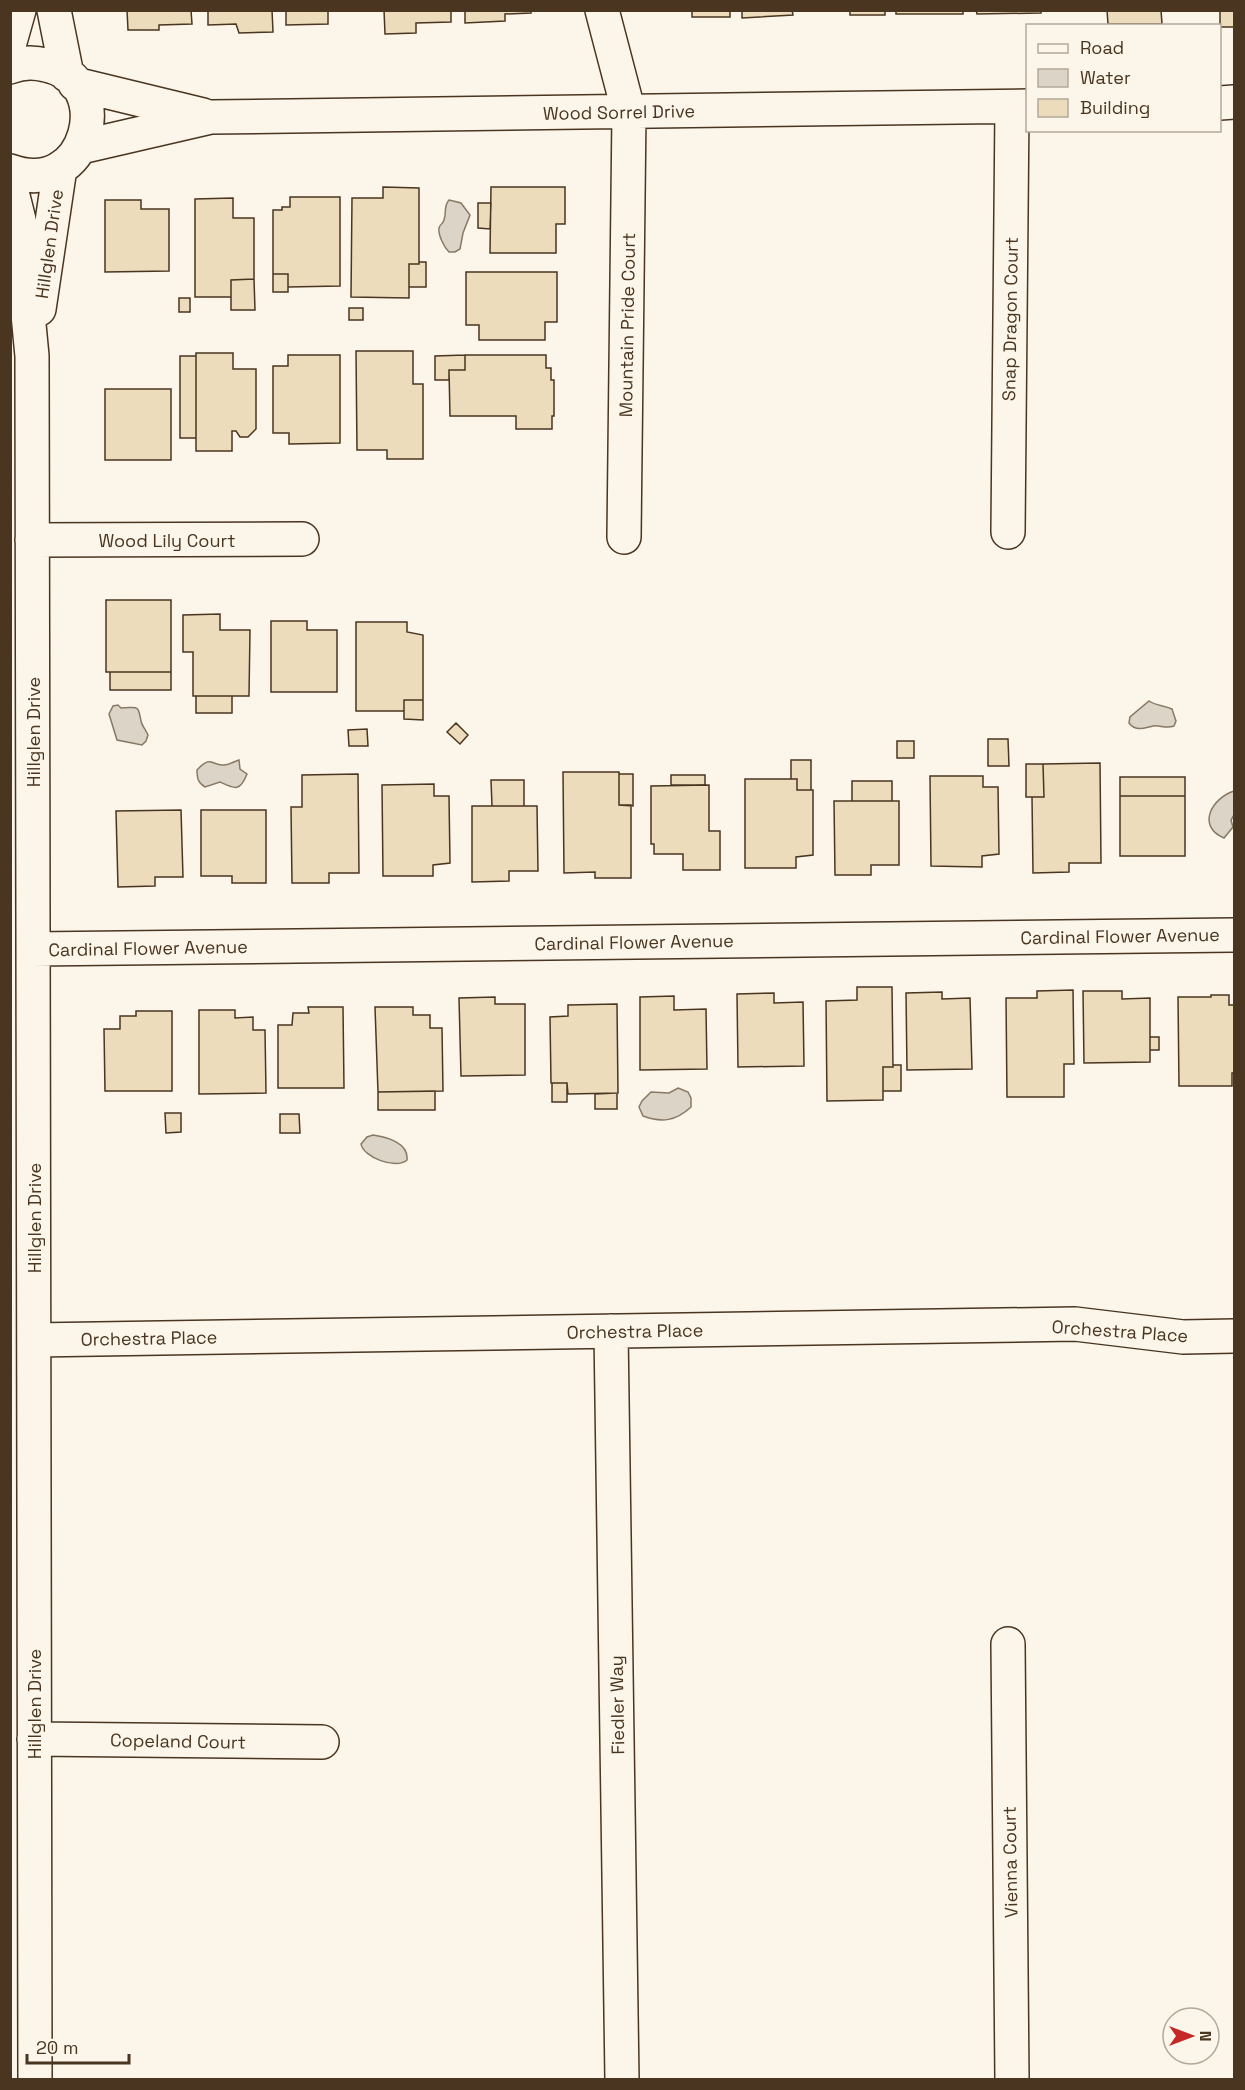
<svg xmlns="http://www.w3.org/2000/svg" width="1245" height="2090" viewBox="0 0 1245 2090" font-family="'Space Grotesk',sans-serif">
<rect width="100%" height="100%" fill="#fbf6e9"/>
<!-- water -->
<path fill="#dcd4c6" stroke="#887966" stroke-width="1.5" d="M449,200L461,203L470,215L463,233L460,249L455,252H449C444,247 438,235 439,228C441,222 442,226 444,220C447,212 443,207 449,200Z
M1149,701C1156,706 1164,705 1172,709L1176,721L1174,726C1166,729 1160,725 1153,726C1144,728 1136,732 1129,723L1130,717Z
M118,705L121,708C137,708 138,703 141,721C142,726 146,730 148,735L146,741L142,745L117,740L109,714L113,706Z
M239,760L240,769L247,774C240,792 235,789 220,782L205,787C198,783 197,778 197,770C212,754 211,766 224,765C229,765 235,761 239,760Z
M1234,791V815L1231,820L1233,827L1224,838C1196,826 1212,798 1234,791Z
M678,1088L688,1092L691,1098V1107C676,1121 662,1123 643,1116L639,1107L642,1101L651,1092L669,1093Z
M373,1135C387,1137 409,1143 407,1160C396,1170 363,1157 361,1144L367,1137Z"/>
<!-- building -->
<path fill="#ecdcbc" stroke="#4a3520" stroke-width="1.5" d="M127,10H191L192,24L159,25V30H128Z
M208,10H272L273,32L239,33L236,24L208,25Z
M286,10H328V24L286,25Z
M384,10H451V22L416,23V33L385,34Z
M465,10H531V13L505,14V21L465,23Z
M692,10H730V17H692Z
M742,10H792L793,15L742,18Z
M850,10H885V15H850Z
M896,10H963V14H896Z
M976,10H1041V13L977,14Z
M1107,10H1161L1162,24H1108Z
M1220,10H1234V27H1220Z
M383,187L419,188V264H409V298L351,297L352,198H383Z
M491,187H565V224H556V253H490Z
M290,197H340V286L288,287V274H273V210H282V207H290Z
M233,198V218H254V279L231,280V297H195V199Z
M105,200H141V209H169V271L105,272Z
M478,203H491L490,229L478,228Z
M419,262H426V287H409V264H419Z
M466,272H557V322H545V340H479V325H466Z
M273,274H288V292H273Z
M254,279L255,310H231V280Z
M179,298H190V312H179Z
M349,308H363V320H349Z
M356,351H413V384H423V459H387V450H357Z
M196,353H233V369H256V429L248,437H240L236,431H232V451H196Z
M288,355H340V443L289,444V433H273V366H288Z
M465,355H546V368H551V380H554V416H552V429H516V416H450L449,370H465Z
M465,355V370H449V380H435V356Z
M180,356H196V438H180Z
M105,389H171V460H105Z
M106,600H171V672H106Z
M220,614V630H250L249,696H193V652H183V615Z
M271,621H307V630H337V692H271Z
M356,622H407V632L423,635V700H404V711H356Z
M110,672H171V690H110Z
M196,696H232V713H196Z
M404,700H423V720L404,719Z
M456,723L468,735L460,744L447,732Z
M367,729L368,746H349L348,730Z
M988,739H1008L1009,766H988Z
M897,741H914V758H897Z
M791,760H811V790H797V779H791Z
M1100,763L1101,863H1069V872L1033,873L1032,797H1044L1043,764Z
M1026,764H1043L1044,797H1026Z
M563,772H619V805H631V878H595V872L564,873Z
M358,774L359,873H329V883H292L291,807H302V775Z
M619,774H633V806L619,805Z
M671,775H705V785H671Z
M930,776H983V787H998L999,854L982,856V867L931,866Z
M1120,777H1185V796H1120Z
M745,779H797V790H813V855L796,857V868H745Z
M491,780H524V806H492Z
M852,781H892V801H852Z
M434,784V796H449L450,863L433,865V876H383L382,785Z
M709,785V831H720V870H683V854H654V844H651V786Z
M1120,796H1185V856H1120Z
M834,801H899V865H871V875H835Z
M472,806H537L538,871H509V881L472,882Z
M181,810L183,877H155V886L118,887L116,811Z
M201,810H266V883H232V876H201Z
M857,987H892L893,1067H883V1100L827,1101L826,1001L857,1000Z
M1073,990L1074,1064H1064V1097H1007L1006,998H1037V991Z
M1083,991H1122V999L1150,998V1062L1084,1063Z
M942,992V999L970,998L972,1069L907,1070L906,993Z
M774,993V1003L803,1002L804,1066L738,1067L737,994Z
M1211,995H1229V1005H1234V1073H1232V1086H1179L1178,997H1211Z
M674,996V1010L706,1009L707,1069L640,1070V997Z
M495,997V1004H525V1075L461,1076L459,998Z
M617,1004L618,1093L568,1094L567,1083H551L550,1017L568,1016V1005Z
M308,1007H343L344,1088H278V1025H292L293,1013H309Z
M375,1007H413V1015H430V1028H442L443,1091L378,1092Z
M199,1010H235V1018L253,1017V1030H265L266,1093L199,1094Z
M136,1011H172V1091H105L104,1029H120V1016H136Z
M1150,1037H1159V1050H1150Z
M893,1065H901V1091H883V1067H893Z
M552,1083H567V1102H552Z
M435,1091V1110H378V1092Z
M617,1093V1109H595V1094Z
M165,1113H181V1132L166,1133Z
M280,1114H299L300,1133H280Z"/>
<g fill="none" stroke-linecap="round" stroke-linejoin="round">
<defs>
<path id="minor" d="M54,10L67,75
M602,10L629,113L624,537
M10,42L19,10
M10,67C22,62 34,62 46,65C118,80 89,200 10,171
M75,84L203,115
M1220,103L1234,102
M81,147L211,117L1028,106
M10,184L19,220L32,356L35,2080
M39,309L60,168
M1008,532L1012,107
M32,540L302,539
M33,949L1234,935
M611,1331L622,2080
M34,1340L1075,1324L1183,1337L1234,1336
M1008,1644L1012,2080
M34,1739L322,1742"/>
</defs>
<!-- minor casing -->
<use href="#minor" stroke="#4a3520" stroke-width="36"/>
<!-- minor -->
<use href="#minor" stroke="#fbf6e9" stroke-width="33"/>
</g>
<g text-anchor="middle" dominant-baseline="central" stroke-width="4.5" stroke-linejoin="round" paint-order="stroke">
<!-- street labels -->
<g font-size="18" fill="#4a3520" stroke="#fbf6e9">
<text transform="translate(619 112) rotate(-1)">Wood Sorrel Drive</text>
<text transform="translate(49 244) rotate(-82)">Hillglen Drive</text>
<text transform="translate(1010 319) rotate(-89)">Snap Dragon Court</text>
<text transform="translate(627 325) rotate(-89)">Mountain Pride Court</text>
<text x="167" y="540">Wood Lily Court</text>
<text transform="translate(33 732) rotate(-90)">Hillglen Drive</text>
<text transform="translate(1120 936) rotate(-1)">Cardinal Flower Avenue</text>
<text transform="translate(634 942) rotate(-1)">Cardinal Flower Avenue</text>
<text transform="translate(148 948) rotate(-1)">Cardinal Flower Avenue</text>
<text transform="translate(34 1218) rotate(-90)">Hillglen Drive</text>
<text transform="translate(635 1331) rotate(-1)">Orchestra Place</text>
<text transform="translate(1120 1331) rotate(4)">Orchestra Place</text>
<text transform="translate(149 1338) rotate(-1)">Orchestra Place</text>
<text transform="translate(34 1704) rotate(-90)">Hillglen Drive</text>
<text transform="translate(617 1705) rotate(-91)">Fiedler Way</text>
<text transform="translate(178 1741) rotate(1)">Copeland Court</text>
<text transform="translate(1010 1862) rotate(-91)">Vienna Court</text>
</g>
</g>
<!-- border -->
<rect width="1245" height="2090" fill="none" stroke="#4a3520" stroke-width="24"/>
<!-- legend -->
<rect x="1026" y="24" width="195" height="108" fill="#fbf6e9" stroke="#b4a999" stroke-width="1.5"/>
<rect x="1038" y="44" width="30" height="9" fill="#fbf6e9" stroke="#b4a999" stroke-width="1.5"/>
<text x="1080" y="54" font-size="18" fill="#4a3520">Road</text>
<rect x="1038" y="69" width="30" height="18" fill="#dcd4c6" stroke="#b4a999" stroke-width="1.5"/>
<text x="1080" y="84" font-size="18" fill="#4a3520">Water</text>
<rect x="1038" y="99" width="30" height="18" fill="#ecdcbc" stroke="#b4a999" stroke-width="1.5"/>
<text x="1080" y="114" font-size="18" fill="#4a3520">Building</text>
<!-- north arrow -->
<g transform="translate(1191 2036) rotate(90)"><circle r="28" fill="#fbf6e9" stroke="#b4a999" stroke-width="1.5"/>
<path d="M0-4.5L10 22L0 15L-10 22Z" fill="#c62828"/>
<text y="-9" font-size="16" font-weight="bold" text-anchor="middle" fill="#4a3520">N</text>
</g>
<!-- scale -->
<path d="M27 2054v9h102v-9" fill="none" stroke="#4a3520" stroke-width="3"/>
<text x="36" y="2054" font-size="18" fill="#4a3520" stroke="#fbf6e9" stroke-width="4.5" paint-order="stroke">20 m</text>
</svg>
